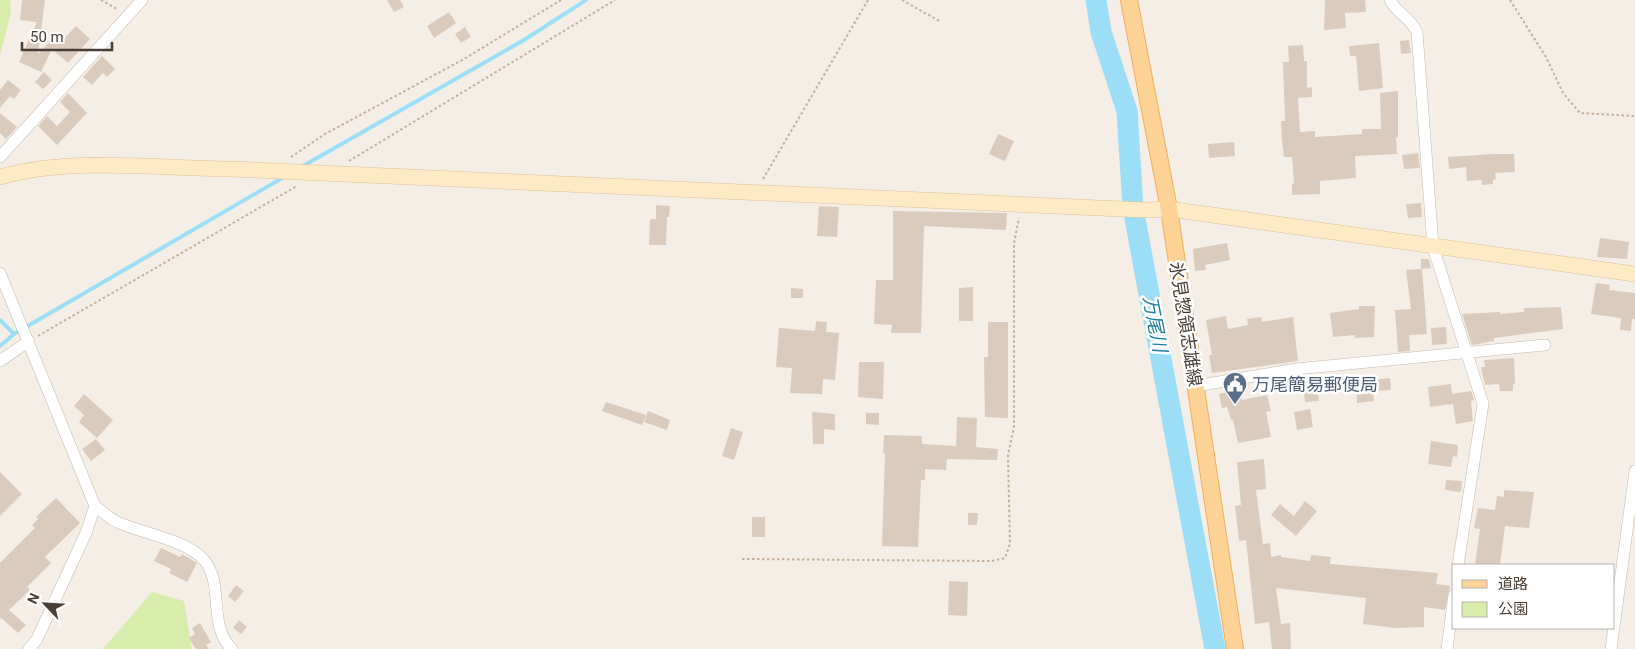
<svg xmlns="http://www.w3.org/2000/svg" width="1635" height="649" viewBox="0 0 1635 649" font-family="Roboto,'Noto Sans JP',sans-serif">
<rect width="100%" height="100%" fill="#f5eee6"/>
<!-- green -->
<path fill="#d8edab" d="M0,0H10L11,12L0,55Z
M152,592L184,601L192,649H103Z"/>
<g fill="none" stroke-linecap="round" stroke-linejoin="round">
<!-- stream -->
<path stroke="#9ddef7" stroke-width="4" d="M303,166L524,40L586,0
M0,320L14,334
M0,346L14,334L284,177"/>
<!-- river -->
<path stroke="#9ddef7" stroke-width="21" d="M1096,0L1101,32L1127,111L1133,208L1215,649"/>
</g>
<!-- building -->
<path fill="#dbcbbd" d="M22,0H45L38,54L57,34V39L61,42L76,26L90,39L68,63L52,49L41,72L19,62L37,22L20,20Z
M387,0H400L404,7L394,12Z
M1325,0H1365L1366,12L1345,13L1346,28L1324,30Z
M449,12L456,23L434,38L427,26Z
M465,27L471,37L461,43L455,34Z
M1409,40L1411,53L1401,54L1400,41Z
M1379,43L1383,88L1359,91L1356,56H1350L1349,46Z
M1303,45L1304,61H1307V88L1312,87V97L1298,98L1300,132L1315,131V137L1362,134V129H1381L1380,93L1398,91V137H1396L1397,154L1355,156L1356,178L1320,181V194L1292,195V184H1294L1292,157H1284L1282,140L1281,121H1285L1283,62H1289L1288,46Z
M102,56L115,69L107,77L103,73L92,85L83,77Z
M44,72L52,80L43,89L35,82Z
M8,80L21,90L14,99L10,96L0,108V90Z
M68,93L87,113L57,145L38,126L47,116L57,126L70,112L60,102Z
M0,113L17,127L6,139L0,133Z
M998,134L1014,141L1005,161L989,154Z
M1234,142L1235,156L1209,158L1208,144Z
M1418,153L1420,168L1404,169L1402,155Z
M1494,154H1514L1515,172L1495,173L1496,179L1493,180V184L1482,185V180L1467,181L1466,167L1449,169L1448,157Z
M1421,203L1422,217L1408,218L1406,204Z
M656,205L670,206L669,217H667L666,245H649L650,219H656Z
M819,206L839,207L837,237L817,236Z
M893,211L1007,213L1006,230L924,226L921,333H891L892,325L874,324L876,280H893Z
M1600,238L1629,242L1627,259L1597,257Z
M1227,243L1230,260L1205,265L1206,270L1195,271L1193,249Z
M1421,259H1429L1430,264L1431,268L1422,269L1427,334L1409,335L1410,351L1398,352L1395,310L1411,309L1406,270L1421,269Z
M1596,283L1610,285L1609,290L1635,293V319H1632L1631,331L1620,330L1621,318L1591,314Z
M973,287V321H959V288Z
M791,288L803,289V298H791Z
M1359,306H1375L1374,337L1355,338V335L1333,337L1330,313L1359,309Z
M1561,307L1563,329L1494,338V341L1472,345L1462,314L1500,312V314L1524,312V308Z
M1226,316L1228,329L1248,325L1247,319L1261,317L1262,322L1293,317L1298,361L1212,373L1209,355H1212L1206,320Z
M816,321L827,322L826,332L839,333L835,380L823,379L822,394L790,393L792,368L776,367L779,328L815,331Z
M988,322H1008V418L985,417L984,357H988Z
M1446,327L1447,344L1432,345L1431,328Z
M1514,358L1515,384H1513V391H1500L1499,384L1485,385L1481,367H1485L1484,360Z
M859,362H884L883,399L858,397Z
M1390,378L1391,390L1373,391L1374,401L1357,403L1356,382Z
M1317,384L1319,401L1305,402L1303,386Z
M1451,384L1452,394L1471,391L1474,400L1471,401L1473,421L1456,424L1453,404L1430,407L1428,387Z
M1239,389L1242,400L1267,395L1271,411L1266,412L1271,437L1238,443L1233,420H1231L1227,407L1222,408L1219,394Z
M84,394L113,420L97,438L79,422L84,415L74,406Z
M606,402L646,415L642,425L602,411Z
M1310,409L1313,427L1297,430L1294,412Z
M648,411L670,420L667,430L644,422Z
M812,412L835,414V430L824,429V444H813Z
M866,413H879V425L866,424Z
M957,417L977,418L976,447L998,449L997,460L947,459L946,470L925,469V480H921L918,547L882,546L885,453H883L884,435L922,436V444L956,446Z
M731,428L743,432L734,460L722,456Z
M96,439L105,450L91,461L82,449Z
M1431,441L1458,445L1457,457L1453,456L1451,467L1428,464Z
M1264,459L1266,489L1256,490L1263,544L1270,543L1271,557L1281,555V557L1310,561L1311,555L1331,557L1330,564L1438,573L1436,584L1450,586L1445,610L1424,607V627L1395,628L1363,624L1366,598L1276,588L1281,624L1290,623L1291,649H1272L1269,622L1255,624L1246,540L1239,541L1235,506L1241,505L1237,462Z
M0,472L22,494L0,516Z
M1446,480L1462,481L1461,492L1445,490Z
M1504,490L1534,492L1529,528L1505,526L1500,565H1475L1480,529L1474,528L1478,508L1495,510L1497,496L1504,497Z
M56,498L80,523L45,557L51,563L27,587L30,590L9,610L26,625L18,633L1,618L0,619V563L35,528L32,525L38,519L36,517Z
M1305,501L1317,511L1296,536L1271,515L1280,504L1294,516Z
M968,513H978L977,525H968Z
M752,517H765V537H752Z
M161,548L180,557L182,554L197,563L187,582L169,573L171,569L154,561Z
M949,581L968,582L967,616L948,615Z
M236,585L244,591L235,602L228,596Z
M239,620L247,627L241,634L233,628Z
M200,623L211,642L206,645L209,649H196L189,638L195,634L192,628Z"/>
<g fill="none" stroke-linecap="round" stroke-linejoin="round">
<defs>
<path id="street" d="M1390,0C1397,14 1408,15 1417,32L1433,247L1483,404L1458,565
M0,157L142,0
M0,273L95,506C102,511 109,518 117,522C141,533 187,540 204,560C225,585 207,625 232,649
M0,361L29,341
M1195,386L1296,369L1545,345
M29,649L37,639L86,533L95,506
M1447,649L1454,595
M1611,649L1635,471"/>
<path id="secondary" d="M0,177C72,157 158,168 232,169L1144,210L1169,209L1635,274"/>
<path id="primary" d="M1129,0L1169,209L1235,649"/>
</defs>
<!-- street casing -->
<use href="#street" stroke="#c4b8ab" stroke-width="12"/>
<!-- secondary casing -->
<use href="#secondary" stroke="#dcc093" stroke-width="16"/>
<!-- primary casing -->
<use href="#primary" stroke="#efaf5a" stroke-width="18"/>
<!-- path -->
<path stroke="#c4af98" stroke-width="2" stroke-dasharray="2.5 2.5" stroke-linecap="butt" d="M101,0L117,9
M902,0L941,22
M1510,0L1546,57L1563,93L1580,113L1635,116
M291,157L325,134L464,59L561,0
M349,161L615,0
M763,179L868,0
M38,336L297,186
M742,559L992,561L1005,558L1010,544L1008,455L1014,427V243L1019,218"/>
<!-- street -->
<use href="#street" stroke="#fff" stroke-width="11"/>
<!-- secondary -->
<use href="#secondary" stroke="#ffeac6" stroke-width="15"/>
<!-- primary -->
<use href="#primary" stroke="#ffd395" stroke-width="16"/>
</g>
<!-- icons -->
<defs>
<symbol id="civic-pin" viewBox="-11 -11 22 30"><path d="M0 17L-7.5 6A9.5 9.5 0 1 1 7.5 6Z" fill="#5c6f8a" stroke="#fff"/><path d="M-.6-6.5H3V-4.5H.6V-3L4-1V1h2V6H-6V1h2V-1L-.6-3ZM-1.2 2.5V6h2.4V2.5Z" fill="#fff"/></symbol>
</defs>
<g fill-rule="evenodd">
<use href="#civic-pin" x="1221" y="370" width="28" height="38"/>
</g>
<g text-anchor="middle" dominant-baseline="central" stroke-width="5" stroke-linejoin="round" paint-order="stroke">
<!-- street labels -->
<g font-size="18" fill="#483e35" stroke="#fff">
<text transform="translate(1186 324) rotate(81)">氷見惣領志雄線</text>
</g>
<!-- service labels -->
<g font-size="18" fill="#4e5e75" stroke="#fff" text-anchor="start">
<text x="1252" y="384">万尾簡易郵便局</text>
</g>
<!-- water labels -->
<g font-size="19" font-style="italic" fill="#207ea5" stroke="#fff">
<text transform="translate(1155 324) rotate(79)">万尾川</text>
</g>
</g>
<!-- legend -->
<rect x="1452" y="564" width="162" height="65" fill="#ffffff" stroke="#b6b2ae"/>
<rect x="1462" y="580" width="25" height="8" fill="#ffd395" stroke="#b6b2ae"/>
<text x="1498" y="589" font-size="15" fill="#483e35">道路</text>
<rect x="1462" y="602" width="25" height="15" fill="#d8edab" stroke="#b6b2ae"/>
<text x="1498" y="614" font-size="15" fill="#483e35">公園</text>
<!-- north arrow -->
<g transform="translate(45 604) rotate(295)" stroke="#ffffff" stroke-width="4" paint-order="stroke">
<path d="M0-4L9 19L0 12L-9 19Z" fill="#483e35"/>
<text y="-8" font-size="14" font-weight="bold" text-anchor="middle" fill="#483e35">N</text>
</g>
<!-- scale -->
<path d="M22 42v8h90v-8" fill="none" stroke="#483e35" stroke-width="2.5"/>
<text x="30" y="42" font-size="15" fill="#483e35" stroke="#ffffff" stroke-width="4" paint-order="stroke">50 m</text>
</svg>
